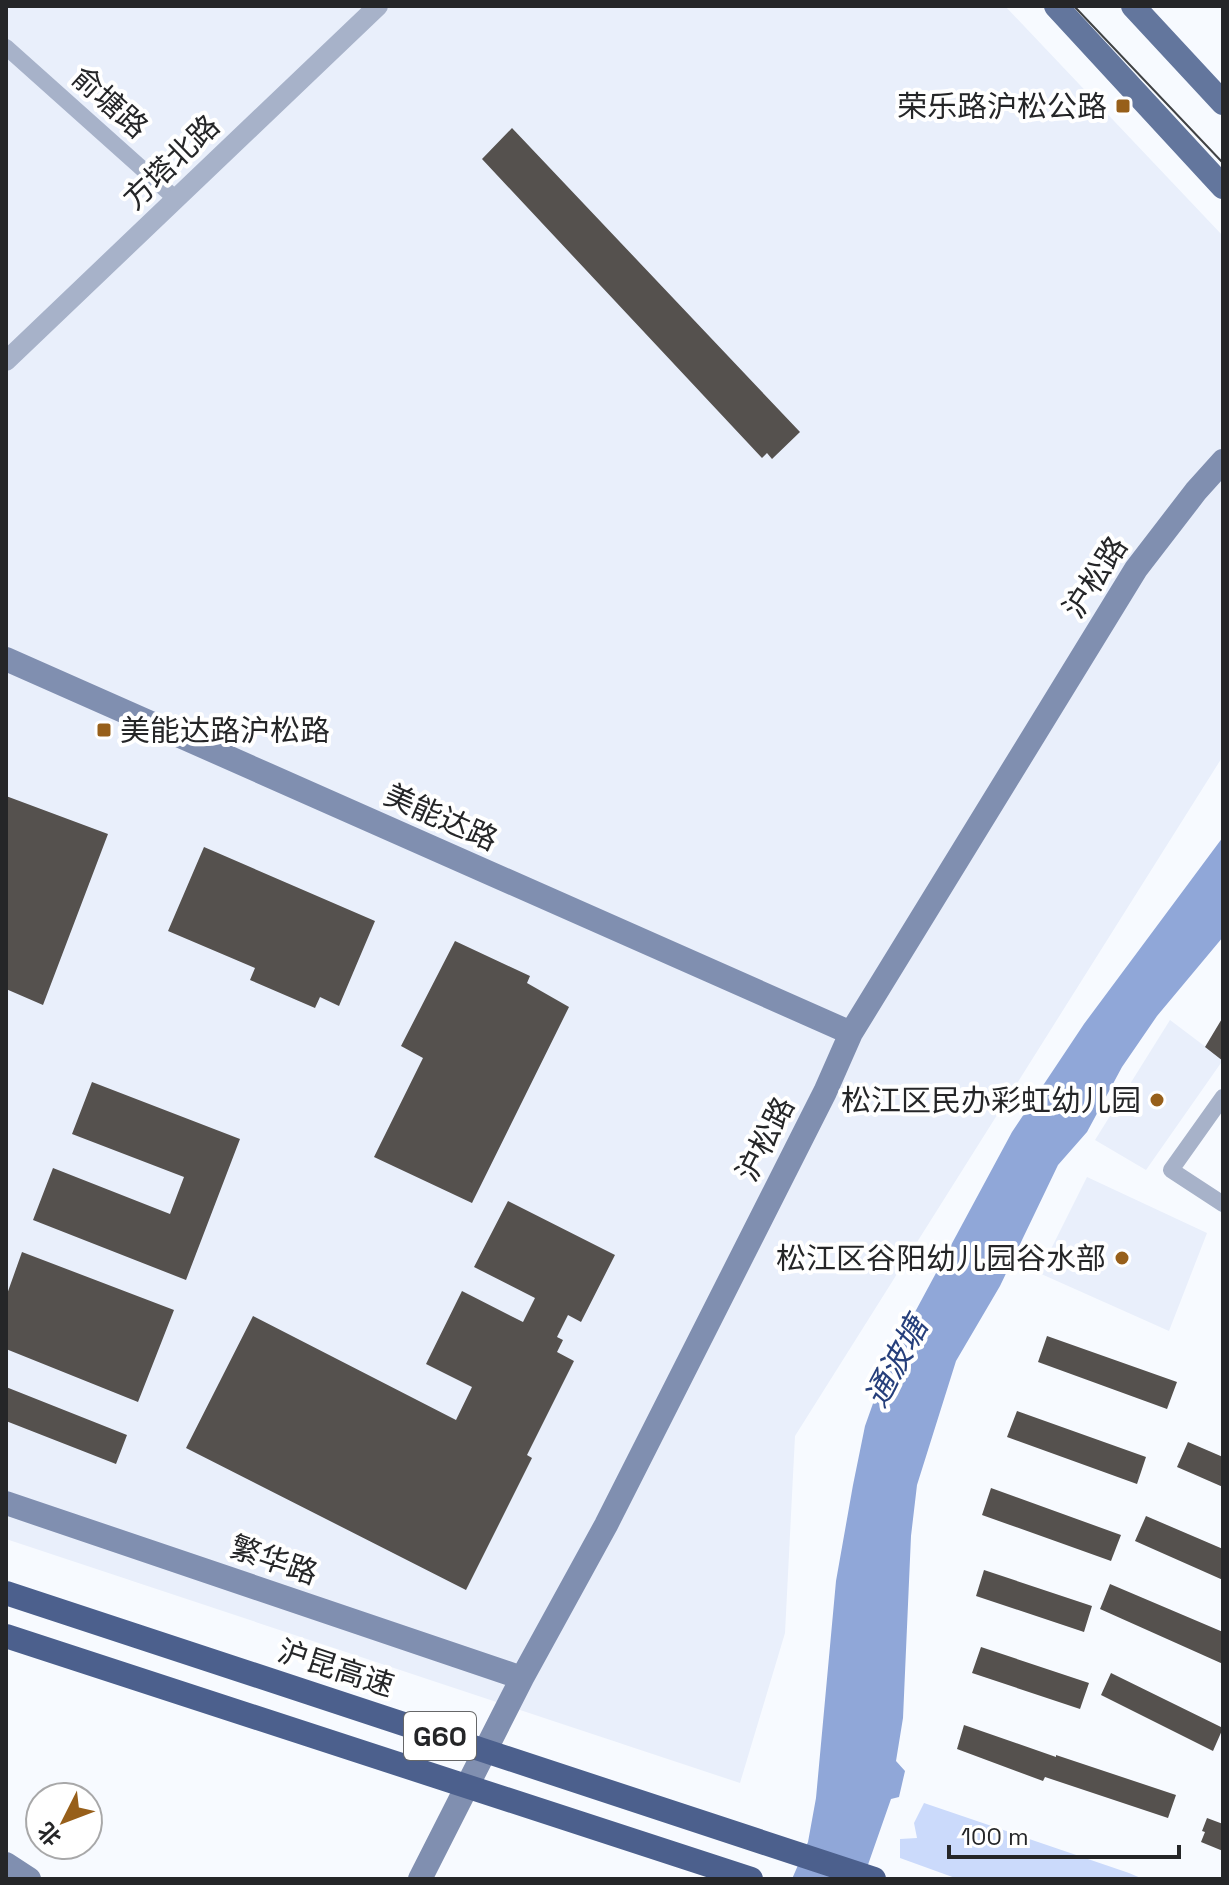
<svg xmlns="http://www.w3.org/2000/svg" width="1229" height="1885" viewBox="0 0 1229 1885" font-family="'Space Grotesk','Noto Sans SC',sans-serif">
<rect width="100%" height="100%" fill="#f7faff"/>
<!-- built -->
<path fill="#e9effb" d="M6,6H1005L1223,236V756L795,1436L785,1633L740,1783L6,1539Z
M1170,1020L1223,1060L1146,1170L1095,1140Z
M1087,1177L1207,1233L1169,1331L1039,1273Z"/>
<!-- green -->
<path fill="#cbdafb" d="M924,1803L1129,1873L1143,1879H958L900,1858V1839L917,1838L914,1823Z"/>
<!-- water -->
<path fill="#90a7d8" d="M1223,837V937L1157,1016L1122,1067L1087,1132L1058,1165L1000,1286L956,1361L917,1485L911,1536L903,1718L896,1761L905,1771L899,1797L891,1799L863,1879H792L808,1842L816,1798L836,1581L853,1485L865,1426L887,1364L1012,1132L1084,1024Z"/>
<!-- building -->
<path fill="#55514e" d="M512,128L800,432L772,459L767,453L762,458L482,159Z
M6,796L108,834L43,1005L6,989Z
M204,847L375,921L339,1006L320,997L315,1008L250,980L255,968L168,931Z
M455,941L530,976L527,983L569,1007L472,1203L374,1157L423,1058L401,1046Z
M1223,1017V1061L1205,1047Z
M92,1082L240,1139L186,1280L33,1220L53,1168L170,1214L184,1177L72,1134Z
M508,1201L615,1255L581,1322L568,1315L557,1337L563,1340L557,1352L574,1361L527,1455L532,1458L466,1590L186,1448L253,1316L456,1420L472,1387L426,1364L462,1291L523,1322L535,1298L474,1267Z
M22,1252L174,1310L138,1402L6,1349V1297Z
M1047,1336L1177,1382L1167,1409L1038,1362Z
M6,1387L127,1435L116,1464L6,1421Z
M1017,1411L1146,1457L1137,1484L1007,1437Z
M1188,1442L1223,1457V1487L1177,1467Z
M991,1488L1121,1535L1111,1561L982,1515Z
M1146,1516L1223,1549V1580L1135,1541Z
M984,1570L1092,1606L1084,1632L976,1596Z
M1110,1584L1223,1632V1664L1100,1609Z
M981,1647L1089,1683L1080,1709L972,1673Z
M1111,1673L1223,1728L1213,1751L1101,1695Z
M964,1725L1056,1757V1755L1176,1795L1168,1818L1045,1777L1043,1781L957,1749Z
M1207,1818L1223,1824V1851L1201,1842L1205,1832L1202,1831Z"/>
<g fill="none" stroke-linecap="round" stroke-linejoin="round">
<!-- minor -->
<path stroke="#a7b2c9" stroke-width="16" d="M6,47L176,199
M1223,1097L1171,1170L1223,1204"/>
<!-- tertiary -->
<path stroke="#a7b2c9" stroke-width="20" d="M6,361L378,6"/>
<!-- secondary -->
<path stroke="#808fb0" stroke-width="24" d="M6,659L851,1033
M6,1503L522,1678
M6,1864L29,1879
M420,1879L522,1678L606,1525L825,1092L851,1033L1136,569L1196,491L1223,461"/>
<!-- primary -->
<path stroke="#63769d" stroke-width="24" d="M1056,6L1223,187
M1133,6L1223,103"/>
<!-- motorway -->
<path stroke="#4c608d" stroke-width="24" d="M6,1593L874,1879
M6,1636L751,1879"/>
<!-- tram -->
<path stroke="#414345" stroke-width="2" d="M1074,6L1223,163"/>
</g>
<!-- markers -->
<g fill="#975f1a" stroke="#fff" stroke-width="3">
<rect x="1115" y="98" width="16" height="16" rx="4"/>
<rect x="96" y="722" width="16" height="16" rx="4"/>
<circle cx="1157" cy="1100" r="8"/>
<circle cx="1122" cy="1258" r="8"/>
</g>
<g text-anchor="middle" dominant-baseline="central" stroke-width="8" stroke-linejoin="round" paint-order="stroke">
<!-- shield labels -->
<rect fill="#fff" stroke="#666768" stroke-width="2" x="404" y="1712" width="72" height="48" rx="6"/>
<g font-size="28" font-weight="bold" fill="#252628">
<text x="440" y="1736">G60</text>
</g>
<!-- street labels -->
<g font-size="30" fill="#252628" stroke="#fff">
<text transform="translate(110 102) rotate(42)">俞塘路</text>
<text transform="translate(171 162) rotate(-44)">方塔北路</text>
<text transform="translate(1095 577) rotate(-57)">沪松路</text>
<text transform="translate(441 817) rotate(24)">美能达路</text>
<text transform="translate(765 1139) rotate(-63)">沪松路</text>
<text transform="translate(274 1560) rotate(19)">繁华路</text>
<text transform="translate(336 1668) rotate(18)">沪昆高速</text>
</g>
<!-- poi labels -->
<g font-size="30" fill="#252628" stroke="#fff" text-anchor="end">
<text x="1107" y="106">荣乐路沪松公路</text>
<text x="120" y="730" text-anchor="start">美能达路沪松路</text>
<text x="1141" y="1100">松江区民办彩虹幼儿园</text>
<text x="1106" y="1258">松江区谷阳幼儿园谷水部</text>
</g>
<!-- water labels -->
<g font-size="32" font-style="italic" fill="#263f7b" stroke="#fff">
<text transform="translate(896 1362) rotate(-62)">通波塘</text>
</g>
</g>
<!-- border -->
<rect width="1229" height="1885" fill="none" stroke="#252628" stroke-width="16"/>
<!-- north arrow -->
<g transform="translate(64 1821) rotate(228)"><circle r="38" fill="#ffffff" stroke="#a8a8a9" stroke-width="2"/>
<path d="M0-6L14 30L0 20L-14 30Z" fill="#975f1a"/>
<text y="-12" font-size="22" font-weight="bold" text-anchor="middle" fill="#252628">北</text>
</g>
<!-- scale -->
<path d="M949 1845v12h230v-12" fill="none" stroke="#252628" stroke-width="4"/>
<text x="961" y="1845" font-size="24" fill="#252628" stroke="#ffffff" stroke-width="6" paint-order="stroke">100 m</text>
</svg>
